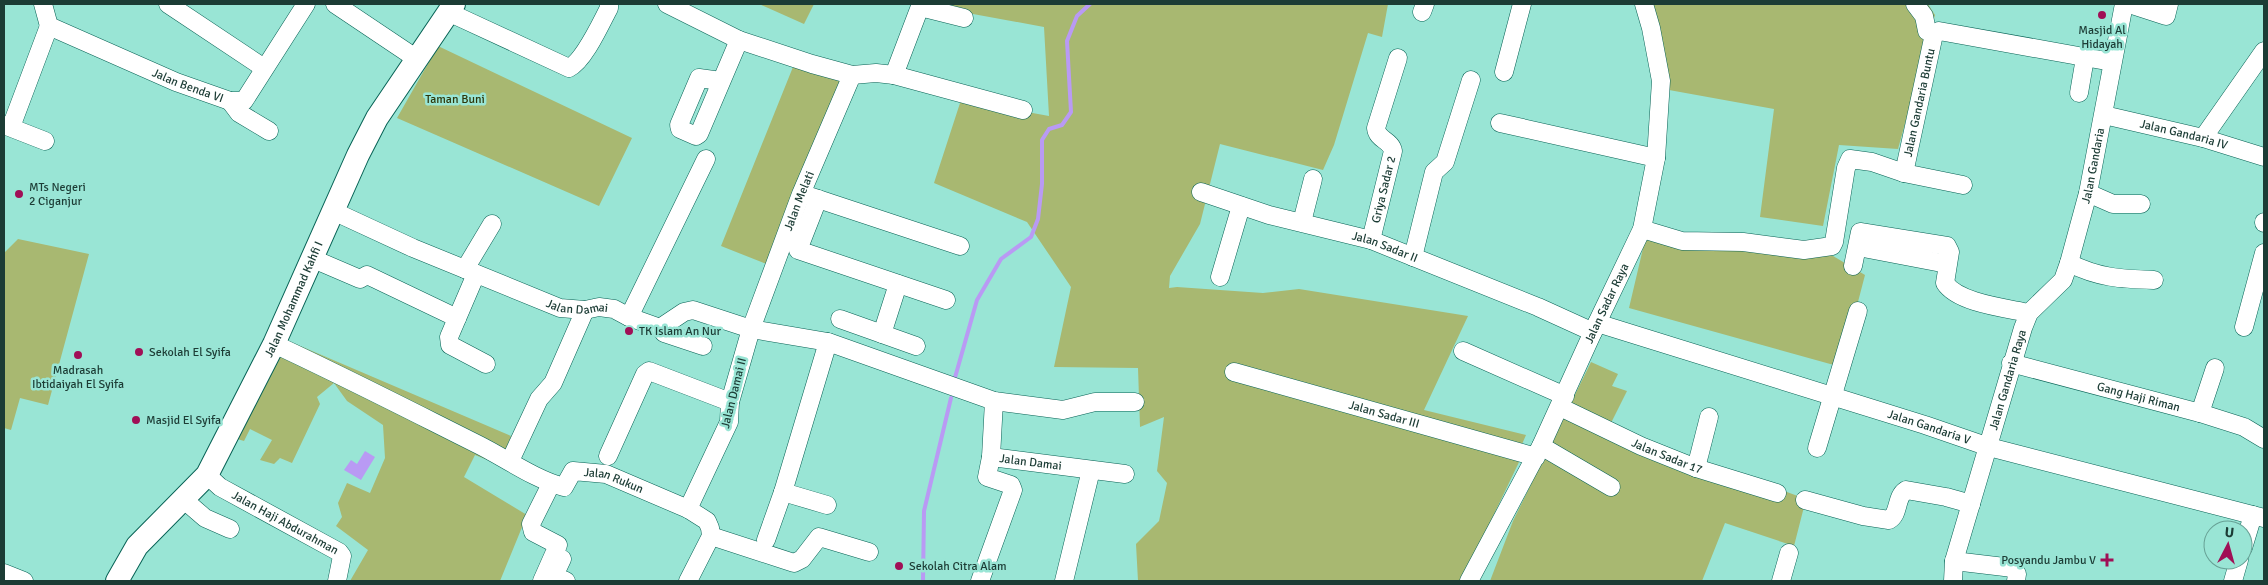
<svg xmlns="http://www.w3.org/2000/svg" width="2268" height="585" viewBox="0 0 2268 585" font-family="Signika,sans-serif">
<rect width="100%" height="100%" fill="#99e5d5"/>
<!-- green -->
<path fill="#a8b871" d="M759,4H814L804,24Z
M925,4H1388L1382,37L1368,33L1334,145L1323,170L1220,144L1200,224L1170,276L1169,288L1177,287L1263,293L1299,289L1468,316L1424,410L1526,435L1516,458L1520,460L1462,581H1138L1136,544L1159,521L1167,483L1157,471L1164,417L1140,427L1138,368L1054,367L1071,287L1027,222L934,183L961,100L1049,116L1044,27L924,5Z
M1651,4H1928L1935,15L1898,149L1839,145L1823,226L1760,217L1774,109L1669,90Z
M438,46L632,138L599,206L397,118Z
M795,62L848,83L774,267L721,246Z
M1649,223L1692,235L1823,250L1865,275L1841,367L1629,308Z
M18,239L89,254L48,405L20,398L11,430L4,428V253Z
M284,339L511,436L500,465L475,455L464,477L527,515L500,581H350L368,550L336,526L342,517L338,503L347,483L370,493L385,458L383,425L347,401L334,383L317,397L320,404L292,463L280,458L274,464L260,460L272,440L250,429L244,441L234,438Z
M1591,362L1618,374L1612,386L1627,391L1609,427L1806,499L1794,546L1725,523L1702,581H1490L1513,521Z"/>
<!-- water -->
<path fill="#b99af4" d="M365,451L375,457L361,480L344,470L351,460L357,464Z"/>
<g fill="none" stroke-linecap="round" stroke-linejoin="round">
<!-- stream -->
<path stroke="#b99af4" stroke-width="4" d="M954,381L977,300L1001,259L1031,237L1038,219L1042,184V140L1049,129L1062,125L1071,112L1067,41L1077,16L1090,4
M923,581L924,511L951,398"/>
<defs>
<g id="minor">
<path id="s1" d="M43,4L49,26L176,82L230,101H244L306,4"/>
<path d="M168,4L264,68"/>
<path d="M335,4L417,59"/>
<path d="M667,4L739,40L812,64L852,75L876,73L894,75L1023,110"/>
<path d="M1915,4L1924,16L1927,31L1934,34"/>
<path d="M2129,4L2166,16L2169,4"/>
<path d="M920,7L964,18"/>
<path d="M448,12L569,68C584,61 601,23 609,8V4"/>
<path d="M1422,12L1425,4"/>
<path d="M1504,72L1522,4"/>
<path d="M894,75L921,4"/>
<path d="M721,81L699,78L679,125L680,129L696,136L699,134L739,40"/>
<path d="M2079,93L2085,58"/>
<path d="M230,101L239,113L269,131"/>
<path id="s2" d="M2104,115L2203,138L2264,157"/>
<path d="M1500,123L1656,158"/>
<path d="M4,125L45,141"/>
<path d="M11,127L49,26"/>
<path d="M2203,138L2264,51"/>
<path id="s3" d="M1904,173L1934,34L1939,31L2112,62"/>
<path id="s4" d="M1201,192L1269,215L1371,240L1538,307L1593,332"/>
<path d="M2088,193L2113,204H2141"/>
<path d="M806,195L960,246"/>
<path d="M818,199L798,250L946,300"/>
<path id="s5" d="M333,211L413,248L560,308L585,310L599,307L614,309L629,317L660,328"/>
<path d="M1302,222L1313,179"/>
<path d="M2264,222V223"/>
<path d="M1642,229L1682,241L1743,242L1804,250L1832,246L1834,242L1846,168L1850,159L1872,162L1904,173L1963,185"/>
<path id="s6" d="M1371,240L1393,151C1391,140 1377,140 1376,128L1398,58"/>
<path d="M1858,247L1947,264"/>
<path d="M1413,257L1434,172L1445,162L1471,80"/>
<path d="M311,258L360,279L367,275L457,318"/>
<path d="M2069,263C2099,278 2121,279 2154,280"/>
<path d="M1853,266L1860,232L1947,246L1950,252L1945,283C1958,303 2006,308 2029,313"/>
<path d="M465,269L492,224"/>
<path d="M476,274L449,337L450,345L486,364"/>
<path d="M1220,277L1241,206"/>
<path d="M629,317L706,159"/>
<path d="M840,319L916,346"/>
<path id="s7" d="M1597,323L1925,425L1989,447L2264,518"/>
<path d="M2244,327L2264,253"/>
<path d="M660,328L684,312L693,310L751,329L828,342L994,401L1063,410L1095,402H1135"/>
<path d="M660,328L664,333L703,346"/>
<path d="M882,334L898,284"/>
<path id="s8" d="M274,344C343,376 411,411 479,445C505,458 536,480 564,487L573,471L606,474L688,509L707,521L710,528L711,536L688,581"/>
<path d="M1463,351L1565,396"/>
<path id="s9" d="M2011,363L2200,413L2244,427L2264,439"/>
<path id="s10" d="M1234,372L1536,457"/>
<path id="s11" d="M1560,407L1641,446L1696,468L1777,493"/>
<path d="M2200,413L2215,368"/>
<path d="M1541,446L1611,487"/>
<path d="M1817,448L1858,311"/>
<path d="M608,456L645,374L649,371L730,402"/>
<path id="s12" d="M991,457L1125,474"/>
<path d="M510,461L539,399L553,383L585,310"/>
<path d="M1696,468L1709,417"/>
<path id="s13" d="M207,475L220,487L339,552L342,556L337,581"/>
<path d="M783,492L827,505"/>
<path d="M183,499L205,518L230,529"/>
<path d="M1805,500L1863,516L1889,520C1900,514 1895,497 1906,490L1946,497L1971,504"/>
<path id="s14" d="M688,509L729,422L730,402L751,329L801,194L852,75"/>
<path d="M711,536L794,563L802,559L819,537L869,552"/>
<path d="M766,540L783,492L828,342"/>
<path d="M2243,548L2253,515"/>
<path d="M562,559L554,576L566,581"/>
<path d="M1954,561L2013,568L2017,574L2016,581"/>
<path d="M4,573L24,581"/>
<path d="M542,581L558,545L533,532L531,524L551,484"/>
<path d="M980,581L1013,490L1011,485L987,477L991,457L994,401"/>
<path d="M1064,581L1091,470"/>
<path id="s15" d="M1469,581L1541,446L1597,323L1642,229L1656,158L1661,81L1651,28L1644,4"/>
<path d="M1781,581L1789,553"/>
<path id="s16" d="M1953,581L1954,561L2023,328L2029,313L2063,280L2069,263L2088,193L2124,4"/>
<path d="M2233,581L2239,560"/>
</g>
<g id="major">
<path id="s17" d="M117,581L137,546L207,475L274,344L358,155L377,118L454,4"/>
</g>
</defs>
<!-- minor casing -->
<use href="#minor" stroke="#076255" stroke-width="19"/>
<!-- major casing -->
<use href="#major" stroke="#076255" stroke-width="24"/>
<!-- minor -->
<use href="#minor" stroke="#fff" stroke-width="18"/>
<!-- major -->
<use href="#major" stroke="#fff" stroke-width="22"/>
</g>
<!-- markers -->
<g fill="#a00f56" stroke="#99e5d5" stroke-width="2">
<circle cx="2102" cy="15" r="5"/>
<circle cx="19" cy="194" r="5"/>
<circle cx="629" cy="331" r="5"/>
<circle cx="139" cy="352" r="5"/>
<circle cx="78" cy="355" r="5"/>
<circle cx="136" cy="420" r="5"/>
<path d="M2104.5 552.5h5v5h5v5h-5v5h-5v-5h-5v-5h5z"/>
<circle cx="899" cy="566" r="5"/>
</g>
<g text-anchor="middle" dominant-baseline="central" stroke-width="5" stroke-linejoin="round" paint-order="stroke">
<!-- poi labels -->
<g font-size="12" fill="#1c3c35" stroke="#99e5d5" text-anchor="start">
<text x="2102" y="30" text-anchor="middle">Masjid Al<tspan x="2102" dy="14">Hidayah</tspan></text>
<text x="29" y="187">MTs Negeri<tspan x="29" dy="14">2 Ciganjur</tspan></text>
<text x="639" y="331">TK Islam An Nur</text>
<text x="149" y="352">Sekolah El Syifa</text>
<text x="78" y="370" text-anchor="middle">Madrasah<tspan x="78" dy="14">Ibtidaiyah El Syifa</tspan></text>
<text x="146" y="420">Masjid El Syifa</text>
<text x="2096" y="560" text-anchor="end">Posyandu Jambu V</text>
<text x="909" y="566">Sekolah Citra Alam</text>
</g>
<!-- street labels -->
<g font-size="12" fill="#1c3c35" stroke="#99e5d5">
<text stroke="none"><textPath href="#s1" startOffset="174">Jalan Benda VI</textPath></text>
<text stroke="none"><textPath href="#s3" startOffset="72">Jalan Gandaria Buntu</textPath></text>
<text stroke="none"><textPath href="#s2" startOffset="82">Jalan Gandaria IV</textPath></text>
<text stroke="none"><textPath href="#s16" startOffset="445">Jalan Gandaria</textPath></text>
<text stroke="none"><textPath href="#s6" startOffset="52">Griya Sadar 2</textPath></text>
<text stroke="none"><textPath href="#s14" startOffset="329">Jalan Melati</textPath></text>
<text stroke="none"><textPath href="#s4" startOffset="192">Jalan Sadar II</textPath></text>
<text stroke="none"><textPath href="#s17" startOffset="336">Jalan Mohammad Kahfi I</textPath></text>
<text stroke="none"><textPath href="#s15" startOffset="310">Jalan Sadar Raya</textPath></text>
<text stroke="none"><textPath href="#s5" startOffset="264">Jalan Damai</textPath></text>
<text stroke="none"><textPath href="#s16" startOffset="209">Jalan Gandaria Raya</textPath></text>
<text transform="translate(734 393) rotate(-76)">Jalan Damai II</text>
<text stroke="none"><textPath href="#s9" startOffset="132">Gang Haji Riman</textPath></text>
<text stroke="none"><textPath href="#s10" startOffset="156">Jalan Sadar III</textPath></text>
<text stroke="none"><textPath href="#s7" startOffset="348">Jalan Gandaria V</textPath></text>
<text stroke="none"><textPath href="#s11" startOffset="118">Jalan Sadar 17</textPath></text>
<text stroke="none"><textPath href="#s12" startOffset="40">Jalan Damai</textPath></text>
<text stroke="none"><textPath href="#s8" startOffset="384">Jalan Rukun</textPath></text>
<text stroke="none"><textPath href="#s13" startOffset="92">Jalan Haji Abdurahman</textPath></text>
</g>
<!-- park labels -->
<g font-size="12" fill="#2e360a" stroke="#99e5d5">
<text x="455" y="99">Taman Buni</text>
</g>
</g>
<!-- border -->
<rect width="2268" height="585" fill="none" stroke="#1c3c35" stroke-width="10"/>
<!-- north arrow -->
<g transform="translate(2228 545) rotate(6)"><circle r="24" fill="#99e5d5" stroke="#67a195"/>
<path d="M0-4L9 19L0 12L-9 19Z" fill="#a00f56"/>
<text y="-8" font-size="14" font-weight="bold" text-anchor="middle" fill="#1c3c35">U</text>
</g>
</svg>
